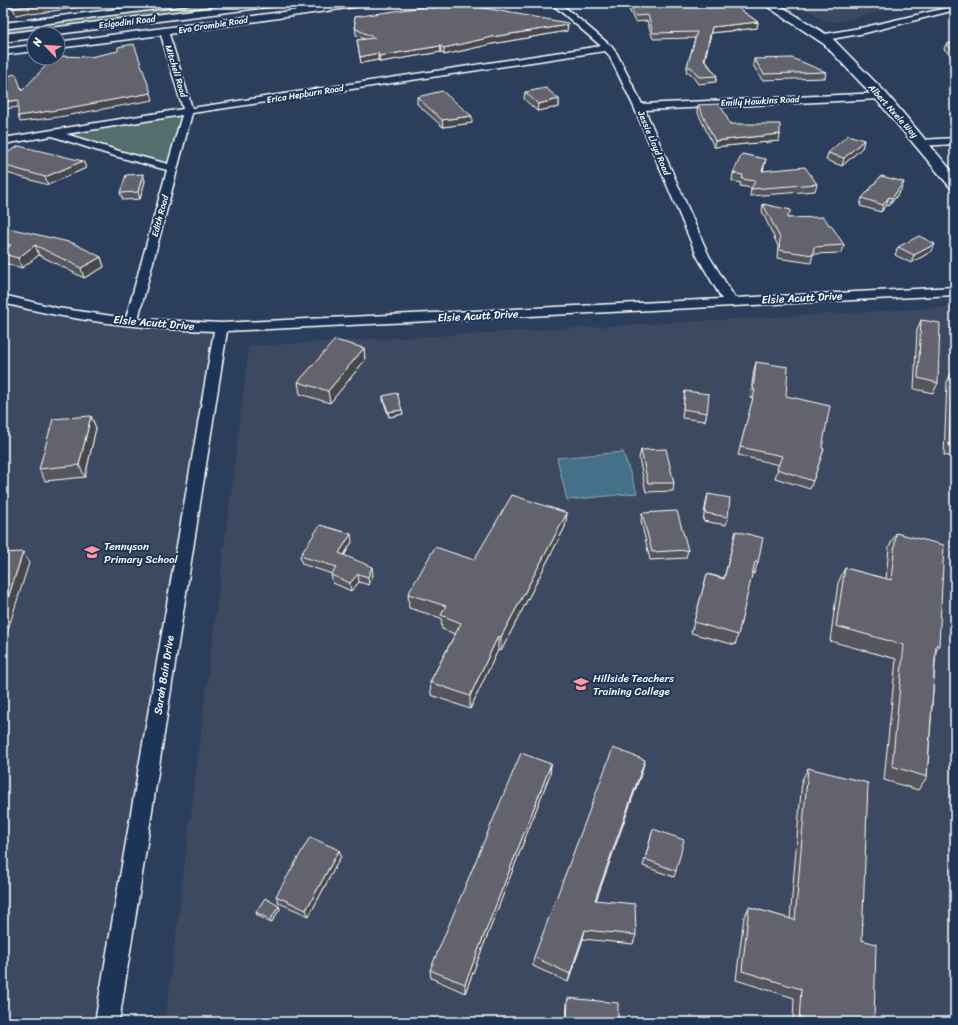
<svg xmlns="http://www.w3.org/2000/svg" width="958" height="1025" viewBox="0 0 958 1025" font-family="Sriracha,sans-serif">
<rect width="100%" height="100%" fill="#2b3e5b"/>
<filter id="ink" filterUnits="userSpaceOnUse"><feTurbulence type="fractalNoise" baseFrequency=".025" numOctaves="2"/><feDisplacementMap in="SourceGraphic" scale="8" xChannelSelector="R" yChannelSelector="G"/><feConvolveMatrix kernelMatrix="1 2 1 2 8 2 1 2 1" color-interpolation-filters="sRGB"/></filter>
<g filter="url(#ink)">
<!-- built -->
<path fill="#3c4960" d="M796,3H914L838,22L825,21Z
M3,302L28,308L217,329L101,1022H3Z
M955,307V1022H165L249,346Z"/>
<!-- green -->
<path fill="#536e6c" stroke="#a9b6b6" d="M205,3H248L3,34V28Z
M184,113L170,165L115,151L62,133Z"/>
<!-- water -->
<path fill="#446f89" stroke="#8fa9b8" d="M623,452L637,493L567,500L557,458Z"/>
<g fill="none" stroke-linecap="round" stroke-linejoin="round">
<defs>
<path id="street" d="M3,3H34L30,5L3,7Z
M168,3H192L188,5L3,29V23Z
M351,3H372L368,5L169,34L192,108L601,46L551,3H560L611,46L617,54L642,104L881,93L886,96L881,99L645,110L709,256L735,298L955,287V295L227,331L119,1022H95L214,331C142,329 72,321 3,303V295L57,308L126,318L167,170L111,155L52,136L3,144V138L183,109L161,35L58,48V42ZM605,51L609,55L634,107L697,256L722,299L221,323L138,319L192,113ZM182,115L168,164L119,151L66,134Z
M955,6V10L865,33L820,41L816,38L820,35L865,27Z
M34,45V51L3,55V49Z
M955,138V144L921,146L916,143L921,140Z"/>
<path id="secondary" d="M249,3H281L275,6L58,34H34V38L3,42V34Z
M762,3H776L832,38L886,93L955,175V188L950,187L876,99L824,44Z"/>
</defs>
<!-- street casing -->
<use href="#street" stroke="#fff" stroke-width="3"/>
<!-- secondary casing -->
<use href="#secondary" stroke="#fff" stroke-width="3"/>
<!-- street -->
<use href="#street" fill="#1d3557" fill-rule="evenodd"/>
<!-- secondary -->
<use href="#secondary" fill="#1d3557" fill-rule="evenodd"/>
</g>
<!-- wall -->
<path fill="#54565d" stroke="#fff" d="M626,3H731L758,22L757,28L711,33L705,60L717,76L716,82L698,84L690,73H686L687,67L695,38L653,39L647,21L635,22Z
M431,8L567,31L492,44L444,55L441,52L380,62L378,60L361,63L357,40L365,39L356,35L354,17Z
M955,43V59L944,49L946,44Z
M754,59L826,72L825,78L762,80L753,65Z
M525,92L559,99V107L537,111L524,99Z
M417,97L472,123L443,127L417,104Z
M698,105L730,124L780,134L779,141L714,147L697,111Z
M864,140L862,148L842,166L826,160L828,153Z
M3,155L83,161L86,168L48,185L3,172Z
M766,159L763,171L817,184L815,191L750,196L751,188L740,186L741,183L732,181L733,173Z
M143,174L145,181L140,199L123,200L120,193Z
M901,190L889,206L886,205L881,212L860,206L862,198Z
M763,204L788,218L829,225L844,245L842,253L813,254L811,263L777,258L778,246L762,211Z
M3,227L101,257L104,267L84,278L39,255L22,268L4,263L3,261Z
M898,247L932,251L911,263L895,255Z
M921,320L938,383L933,393L914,389L917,330Z
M364,348L365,360L330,403L300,394L298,382Z
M756,362L786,396L822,448L824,449L810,489L775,478L779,465L738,455L753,399L750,398L754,370Z
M952,372L955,373V458L944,455L947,382Z
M685,391L707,413L705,421L682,418Z
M383,396L403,414L389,417L383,400Z
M91,416L96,428L85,477L45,481L39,469Z
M641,450L674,483L673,491L646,492L639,458Z
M708,494L728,517L726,525L703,521L706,502Z
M567,513L565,527L501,651L498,650L470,709L431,695L430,682L455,634L442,629L441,618L409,608L408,594Z
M642,513L688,550L686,558L650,560L641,521Z
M736,531L758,562L754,574L752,573L738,635L735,645L691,633L707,574L724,578Z
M896,533L939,645L936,651L927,777L918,790L884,780L896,659L830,641L838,583L845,568L886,579L889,547Z
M352,542L344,556L373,575L369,585L359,582L351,591L333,583L331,575L332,574L302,564L300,556Z
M551,764L550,774L465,993L431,978L430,970Z
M808,768L862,940L874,1022H793L794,998L736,980L744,917L749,907L790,919L802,780Z
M642,771L596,900L636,935L633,944L583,939L568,982L533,966L534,957Z
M653,829L676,871L674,877L643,866Z
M341,856L309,916L279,903L276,896Z
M279,906L280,909L271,923L257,915L256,912Z
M568,998L618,1022H566L567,1003Z"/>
<!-- shaded-wall -->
<path fill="#45464c" stroke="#fff" d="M65,3H111L31,14L30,12L16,15L13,8L29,6Z
M758,22L757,28L711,33L703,66L712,27Z
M568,25L567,31L492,44L444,55V48L492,37Z
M440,46L441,52L380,62L379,56Z
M378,53V60L361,63L360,57Z
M5,64L7,70L9,82L7,76Z
M151,93L153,100L59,117L20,122L18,116Z
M559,99V107L537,111L538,104Z
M18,100L20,107L3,109V102Z
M472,116V123L443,127L442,120Z
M780,134L779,141L714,147L715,141Z
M864,140L862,148L842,166L844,158Z
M83,161L86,168L48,185L45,177Z
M143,174L145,181L140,199L138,192Z
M904,182L901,190L889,206L892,198Z
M889,197L886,205L881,212L883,205Z
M935,244L932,251L911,263L914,255Z
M35,245L39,255L22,268L18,258Z
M101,257L104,267L84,278L81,268Z
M364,348L365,360L330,403L328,391Z
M402,410L403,414L389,417L388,412Z
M91,416L96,428L85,477L79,465Z
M567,513L565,527L501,651V637Z
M351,534L352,542L340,561L339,553Z
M23,552L29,563L3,645V613Z
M372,567L373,575L369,585L368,577Z
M358,574L359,582L351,591L350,583Z
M498,636V650L470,709V696Z
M645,760L642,771L593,909L595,900Z
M551,764L550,774L465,993V984Z
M339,850L341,856L309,916L306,910Z
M279,906L280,909L271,923L270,920Z
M585,930L583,939L568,982L570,974Z"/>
<!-- building -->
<path fill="#62646c" stroke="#fff" d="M12,3H65L29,8V6L13,8Z
M629,3H731L758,22L712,27L704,60L717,76L699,77L691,67H687L697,32L653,33L648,15L635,16Z
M461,4L568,23V25L492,37L444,48L440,46L379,56L378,53L360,57L357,40L375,38L356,29L354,17L429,6L431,8Z
M955,43V52L946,44Z
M134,44L151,93L57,110L18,116V100L3,102V64H5L7,76L16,74L22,91L53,58H58V56L90,57L118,51V47Z
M792,58L826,72L764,74L754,59Z
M546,88L559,99L538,104L525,92Z
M442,91L472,116L442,120L417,97Z
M720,104L730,124H780V134L715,141L698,105Z
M848,135L864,140L844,158L828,153Z
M19,146L83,161L45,177L3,165V155Z
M742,154L766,159L762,171L805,167L817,184L751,189L755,181L742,179L743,175L733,173Z
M143,174L138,192L120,193L126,175Z
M881,176L904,182L892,198L889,197L883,205L862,198Z
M763,204L791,210L787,218L824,217L829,225H831L844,245L814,247L813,255L779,250L780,238Z
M3,227H4L73,243L101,257L81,268L35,245L18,258L3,254V251L11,245L3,243Z
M919,236L935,244L914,255L898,247Z
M921,320L940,323L938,383L918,378Z
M335,340L364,348L328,391L298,382Z
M756,362L788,367L786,396L830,406L822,448L824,449L813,481L777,469L782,456L740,447L755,390H753Z
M952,372L955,373V446L949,445Z
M685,391L709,394L707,413L683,409Z
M397,393L402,410L388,412L383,396Z
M91,416L79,465L39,469L53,419Z
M666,449L674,483H648L641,450Z
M708,494L730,498L728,517L705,513Z
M512,495L567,513L501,637L498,636L470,696L430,682L461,623L441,615L446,606L408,594L435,547L474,560Z
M677,511L688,550L652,552L642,513Z
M320,525L351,534L339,553L372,567L368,577L358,574L350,583L331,575L337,567L300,556Z
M736,531L763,538L758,562H755L738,635L694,622L707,574L724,579Z
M896,533L944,545L939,645H936L927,777L892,766L904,645L836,626L845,568L891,580Z
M23,552L3,613V553Z
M613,748L645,760L595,900L635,904L636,935L585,930L570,974L534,957Z
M521,753L551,764L465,984L430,970Z
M808,768L868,783L862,940L876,944L874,1022H799L801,989L742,971L749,907L795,920Z
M653,829L684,840L676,871L645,859Z
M310,837L339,850L306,910L276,896Z
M265,898L279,906L270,920L256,912Z
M568,998L618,1003V1022H567Z"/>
</g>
<!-- icons -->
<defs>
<symbol id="school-bare" viewBox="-9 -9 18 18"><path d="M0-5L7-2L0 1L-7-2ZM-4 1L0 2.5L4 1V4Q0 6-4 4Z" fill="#ff9aa2" stroke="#1d3557" stroke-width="2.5" paint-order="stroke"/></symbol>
<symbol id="university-bare" viewBox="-9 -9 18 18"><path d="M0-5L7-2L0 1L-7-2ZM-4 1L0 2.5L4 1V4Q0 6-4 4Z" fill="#ff9aa2" stroke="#1d3557" stroke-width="2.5" paint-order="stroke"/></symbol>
</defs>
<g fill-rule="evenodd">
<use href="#school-bare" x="81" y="541" width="22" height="22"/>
<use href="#university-bare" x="570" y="673" width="22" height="22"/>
</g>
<g text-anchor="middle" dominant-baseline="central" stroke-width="4" stroke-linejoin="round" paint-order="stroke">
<!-- far-street labels -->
<g font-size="9" fill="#fff" stroke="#1d3557">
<text transform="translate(127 22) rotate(-7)">Esigodini Road</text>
<text transform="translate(213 25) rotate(-9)">Eva Crombie Road</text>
<text transform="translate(176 71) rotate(73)">Mitchell Road</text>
<text transform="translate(305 94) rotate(-9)">Erica Hepburn Road</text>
<text transform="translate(760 101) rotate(-3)">Emily Hawkins Road</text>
<text transform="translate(893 111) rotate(48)">Albert Nxele Way</text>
<text transform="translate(654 143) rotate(67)">Jessie Lloyd Road</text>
<text transform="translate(160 216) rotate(-75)">Edith Road</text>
</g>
<!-- street labels -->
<g font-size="11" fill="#fff" stroke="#1d3557">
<text transform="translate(802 298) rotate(-3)">Elsie Acutt Drive</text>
<text transform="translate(478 316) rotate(-3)">Elsie Acutt Drive</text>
<text transform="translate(154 323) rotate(5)">Elsie Acutt Drive</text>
<text transform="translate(164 675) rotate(-81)">Sarah Bain Drive</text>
</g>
<!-- poi labels -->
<g font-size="11" fill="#fff" stroke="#1d3557" text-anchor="start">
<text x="104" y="546">Tennyson<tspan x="104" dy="13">Primary School</tspan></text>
<text x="593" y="678">Hillside Teachers<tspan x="593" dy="13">Training College</tspan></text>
</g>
</g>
<!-- margin -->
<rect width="958" height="1025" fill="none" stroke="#1d3557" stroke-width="16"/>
<rect x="8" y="8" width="942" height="1009" fill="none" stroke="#fff" stroke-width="1.5" filter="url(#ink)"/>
<!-- north arrow -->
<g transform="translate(46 46) rotate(295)"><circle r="19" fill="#1d3557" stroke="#77869a"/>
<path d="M0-3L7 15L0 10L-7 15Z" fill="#ff9aa2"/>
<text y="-6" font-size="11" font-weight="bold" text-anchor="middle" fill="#ffffff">N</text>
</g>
</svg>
